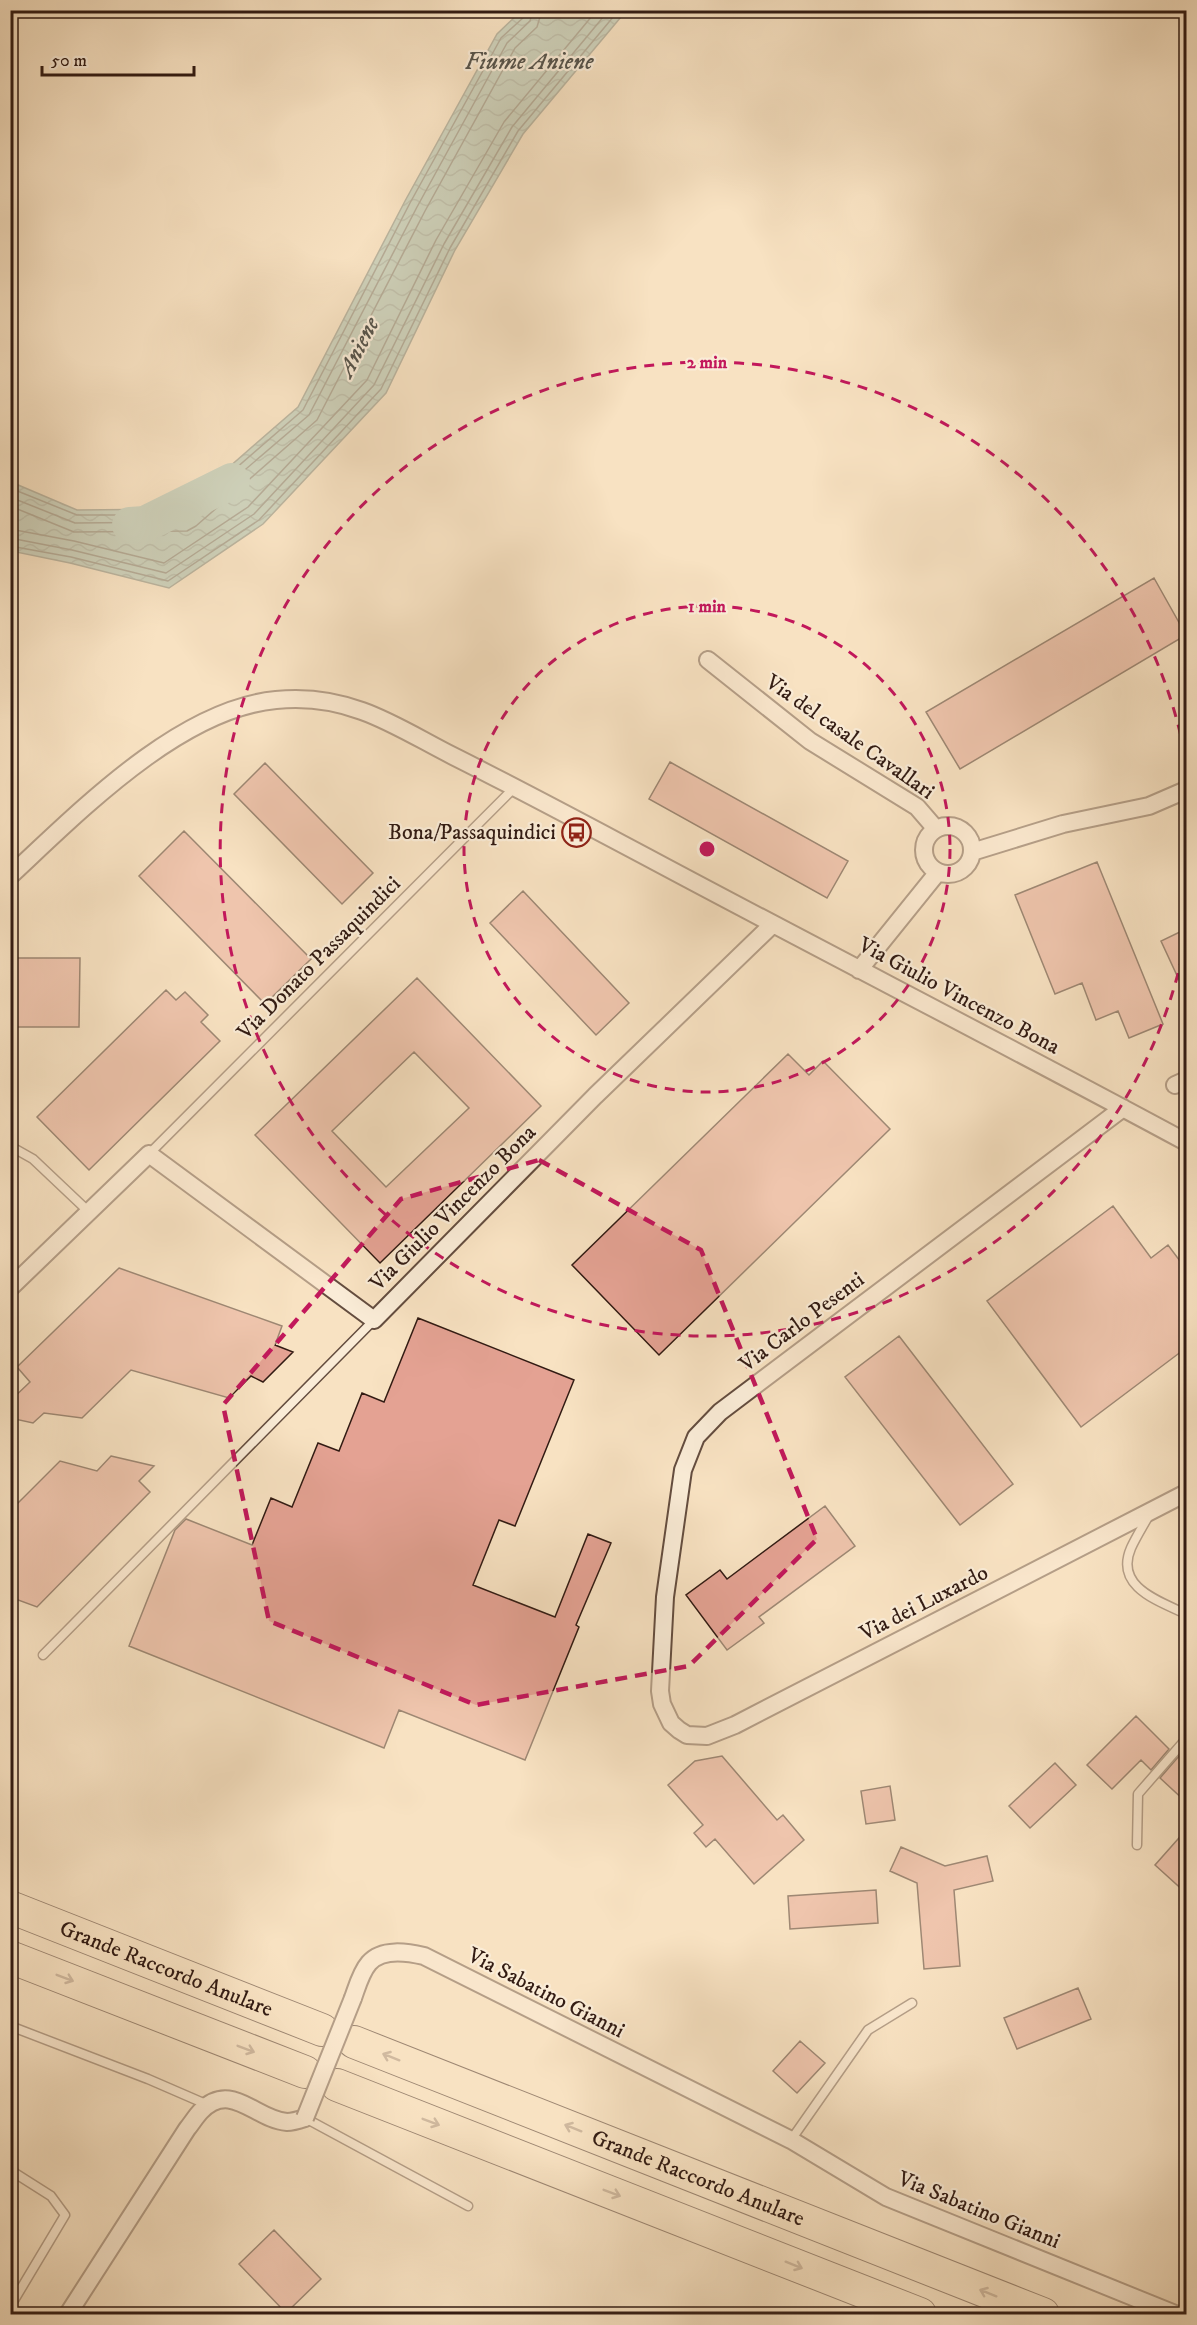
<svg xmlns="http://www.w3.org/2000/svg" width="1197" height="2325" viewBox="0 0 1197 2325" font-family="'IM FELL DW Pica',serif">
<defs>
<pattern id="water-waves" width="16" height="10" patternUnits="userSpaceOnUse" patternTransform="scale(1.5)"><rect width="16" height="10" fill="#9dbeb2"/><path d="M0 5q4-4 8 0t8 0" fill="none" stroke="#819a90"/></pattern>
</defs>
<rect width="100%" height="100%" fill="#f8e2c2"/>
<filter id="stains"><feTurbulence type="fractalNoise" baseFrequency=".00333" numOctaves="4"/><feColorMatrix values="0 0 0 0 .2 0 0 0 0 .09 0 0 0 0 .02 0 0 0 .5 -.17"/></filter>
<radialGradient id="worn" r=".72"><stop offset=".6" stop-color="#630" stop-opacity="0"/><stop offset="1" stop-color="#630" stop-opacity=".3"/></radialGradient>
<!-- water -->
<path fill="url(#water-waves)" stroke="#727d72" stroke-width="1.5" d="M521,11H626L523,134L455,250L386,393L263,524L169,588L70,563L11,551V482L77,510L181,509L298,407L405,201L497,34Z"/>
<g fill="none" stroke-linecap="round" stroke-linejoin="round">
<!-- shore -->
<path stroke="#686c62" stroke-width="1.5" d="M10,488L77,515H182L303,410L410,203L501,38L524,17L525,10
M10,497L75,523L184,522L309,415L417,207L507,43L530,21L533,10
M10,506L74,532L187,531L196,526L317,420L425,211L515,48L537,27L542,10
M10,529L74,541L164,563L248,507L367,380L436,240L504,122L597,10
M10,538L72,550L166,573L254,514L374,385L444,244L512,127L609,10
M10,546L71,557L168,581L259,520L381,389L450,248L518,131L619,10"/>
<!-- river -->
<path stroke="#9dbeb2" stroke-width="36" d="M130,525L145,524L232,481"/>
</g>
<!-- building -->
<path fill="#e4a293" stroke="#321b13" stroke-width="1.5" fill-rule="evenodd" d="M1154,578L1186,635L960,769L926,712Z
M670,762L848,861L827,898L649,799Z
M265,763L373,873L342,904L234,794Z
M184,831L311,959L265,1004L139,876Z
M1097,862L1163,1024L1129,1038L1118,1011L1096,1020L1082,983L1055,994L1015,895Z
M523,891L629,1003L596,1035L490,923Z
M1186,929V995L1161,941Z
M11,958H80L79,1027H10Z
M417,978L541,1106L380,1263L255,1135ZM414,1052L469,1108L386,1187L332,1131Z
M166,990L176,1000L185,992L208,1015L201,1022L220,1041L89,1170L37,1117Z
M788,1054L809,1075L823,1061L890,1129L659,1355L572,1265Z
M1113,1206L1151,1258L1168,1245L1186,1269V1348L1081,1427L987,1301Z
M119,1268L282,1326L275,1345L293,1352L263,1382L251,1376L229,1398L131,1370L82,1418L44,1413L33,1423L10,1418V1401L30,1382L17,1367Z
M418,1318L574,1380L515,1526L499,1520L473,1585L555,1617L588,1534L611,1543L576,1625L579,1627L525,1760L399,1710L384,1748L129,1646L175,1530L186,1519L252,1545L271,1498L292,1507L318,1443L339,1451L362,1393L384,1402Z
M899,1336L1013,1484L960,1525L845,1377Z
M111,1456L154,1466L139,1481L150,1492L37,1607L10,1597V1511L60,1461L97,1471Z
M825,1506L855,1546L759,1617L764,1623L727,1650L686,1595L720,1570L727,1579Z
M1136,1716L1169,1749L1151,1770L1141,1760L1112,1789L1087,1765Z
M1186,1748V1802L1160,1778Z
M722,1756L777,1820L783,1815L804,1840L754,1884L715,1839L706,1847L694,1833L703,1825L668,1785L695,1761Z
M1055,1763L1076,1785L1030,1828L1009,1806Z
M890,1786L895,1820L866,1824L861,1791Z
M1186,1830V1893L1155,1865Z
M901,1847L945,1866L987,1856L993,1881L954,1890L960,1966L924,1969L917,1883L890,1871Z
M876,1890L878,1923L790,1929L788,1896Z
M1078,1988L1091,2019L1017,2049L1004,2018Z
M800,2041L825,2063L797,2093L773,2071Z
M274,2230L321,2279L286,2313L239,2264Z"/>
<g fill="none" stroke-linecap="round" stroke-linejoin="round">
<defs>
<path id="service" d="M10,1146L33,1159L89,1212
M149,1154L515,787
M1149,1515C1143,1526 1136,1537 1131,1548C1114,1587 1159,1601 1186,1614
M43,1655L374,1320
M1137,1845L1138,1794L1186,1739
M10,2026L148,2079L208,2105
M305,2118L468,2206
M791,2140L868,2030L912,2003
M10,2170L51,2196L65,2215L10,2307"/>
<path id="minor" d="M708,660L810,741L917,807L936,829
M924 850a24 24 0 1 1 48 0a24 24 0 1 1-48 0Z
M972,852L1063,824L1149,806L1186,790
M10,876C79,812 179,709 276,700C305,697 335,701 362,711C393,722 423,741 453,756C521,790 588,826 656,862C832,956 1010,1047 1186,1142
M859,970L938,872
M1175,1085L1186,1080
M1123,1108L720,1412L696,1437L683,1470L665,1597L660,1691L662,1704L671,1723L679,1730L687,1735L707,1736L735,1725L1186,1493
M10,1288L149,1154L374,1320L595,1096L773,924
M353,1998C357,1987 361,1972 369,1963C382,1948 407,1952 424,1956L791,2140L886,2197L1175,2314
M68,2314L187,2129C192,2123 196,2116 201,2111C231,2080 256,2120 287,2122C293,2122 299,2120 305,2118"/>
<g id="motorway">
<path id="s1" d="M10,1907L322,2030"/>
<path d="M10,1957L305,2072"/>
<path id="s2" d="M354,2042L1043,2314"/>
<path d="M337,2085L920,2314"/>
</g>
</defs>
<!-- service casing -->
<use href="#service" stroke="#644d3f" stroke-width="11"/>
<!-- minor casing -->
<use href="#minor" stroke="#644d3f" stroke-width="20"/>
<!-- motorway casing -->
<use href="#motorway" stroke="#321b13" stroke-width="34"/>
<!-- service -->
<use href="#service" stroke="#faecd7" stroke-width="8"/>
<!-- minor -->
<use href="#minor" stroke="#faecd7" stroke-width="16"/>
<!-- motorway -->
<use href="#motorway" stroke="#f8e2c2" stroke-width="32"/>
<defs>
<path id="minor-bridge" d="M305,2118L353,1998"/>
</defs>
<!-- minor-bridge casing -->
<use href="#minor-bridge" stroke="#644d3f" stroke-width="20" stroke-linecap="butt"/>
<!-- minor-bridge -->
<use href="#minor-bridge" stroke="#faecd7" stroke-width="16"/>
</g>
<!-- one-way arrows -->
<defs><path id="oneway-shaft" d="M-6 0H5M1.5-3L5.5 0L1.5 3" fill="none" stroke-width="1.6" stroke-linecap="round" stroke-linejoin="round" transform="scale(1.5)"/></defs>
<g stroke="#9f8873">
<use href="#oneway-shaft" transform="translate(65 1978) rotate(21)"/>
<use href="#oneway-shaft" transform="translate(246 2049) rotate(21)"/>
<use href="#oneway-shaft" transform="translate(391 2057) rotate(-158)"/>
<use href="#oneway-shaft" transform="translate(431 2122) rotate(21)"/>
<use href="#oneway-shaft" transform="translate(573 2128) rotate(-158)"/>
<use href="#oneway-shaft" transform="translate(612 2193) rotate(21)"/>
<use href="#oneway-shaft" transform="translate(794 2265) rotate(22)"/>
<use href="#oneway-shaft" transform="translate(988 2293) rotate(-158)"/>
</g>
<!-- marked area -->
<path d="M0 0H1197V2325H0ZM539,1160L701,1250L817,1539L689,1666L476,1705L269,1621L223,1405L401,1199Z" fill="#f8e2c2" fill-opacity=".55" fill-rule="evenodd"/>
<path fill="none" stroke="#c2185b" stroke-width="4.5" stroke-dasharray="12 8" stroke-linejoin="round" d="M539,1160L701,1250L817,1539L689,1666L476,1705L269,1621L223,1405L401,1199Z"/>
<!-- distance rings -->
<g fill="none" stroke="#c2185b" stroke-width="3" stroke-dasharray="10 8">
<circle cx="707" cy="849" r="243"/>
<path d="M1186 938A487 487 0 1 1 1186 760"/>
</g>
<!-- icons -->
<defs>
<symbol id="bus-ring" viewBox="-11 -11 22 22"><circle r="9.5" fill="#faecd7" stroke="#8f2418" stroke-width="1.5"/><path d="M-5-6H5V4H4V6H2V4H-2V6H-4V4H-5ZM-3.5-4V0h7V-4ZM-3.5 1.2v1.5H-2V1.2ZM2 1.2v1.5H3.5V1.2Z" fill="#8f2418"/></symbol>
</defs>
<g fill-rule="evenodd">
<use href="#bus-ring" x="560" y="816" width="33" height="33"/>
</g>
<g text-anchor="middle" dominant-baseline="central" stroke-width="4.5" stroke-linejoin="round" paint-order="stroke">
<!-- street labels -->
<g font-size="22" fill="#321b13" stroke="#faecd7">
<text transform="translate(850 737) rotate(35)">Via del casale Cavallari</text>
<text transform="translate(319 958) rotate(-45)">Via Donato Passaquindici</text>
<text transform="translate(959 996) rotate(28)">Via Giulio Vincenzo Bona</text>
<text transform="translate(453 1208) rotate(-45)">Via Giulio Vincenzo Bona</text>
<text transform="translate(802 1322) rotate(-37)">Via Carlo Pesenti</text>
<text transform="translate(924 1603) rotate(-27)">Via dei Luxardo</text>
<text stroke="none"><textPath href="#s1" startOffset="168">Grande Raccordo Anulare</textPath></text>
<text transform="translate(546 1993) rotate(27)">Via Sabatino Gianni</text>
<text stroke="none"><textPath href="#s2" startOffset="370">Grande Raccordo Anulare</textPath></text>
<text transform="translate(979 2210) rotate(22)">Via Sabatino Gianni</text>
</g>
<!-- poi labels -->
<g font-size="22" fill="#321b13" stroke="#faecd7" text-anchor="end">
<text x="556" y="832">Bona/Passaquindici</text>
</g>
<!-- water labels -->
<g font-size="24" font-style="italic" fill="#57544b" stroke="#faecd7">
<text x="529" y="62">Fiume Aniene</text>
<text transform="translate(359 347) rotate(-63)">Aniene</text>
</g>
</g>
<circle cx="707" cy="849" r="9" fill="#c2185b" stroke="#faecd7" stroke-width="3"/>
<g font-size="18" text-anchor="middle" font-weight="bold" fill="#c2185b" stroke="#faecd7" stroke-width="4.5" stroke-linejoin="round" paint-order="stroke">
<text x="707" y="368">2 min</text>
<text x="707" y="612">1 min</text>
</g>
<!-- margin -->
<rect width="1197" height="2325" fill="none" stroke="#f8e2c2" stroke-width="36"/>
<rect x="12" y="12" width="1173" height="2301" fill="none" stroke="#321b13" stroke-width="3"/>
<rect x="18" y="18" width="1161" height="2289" fill="none" stroke="#321b13" stroke-width="1.5"/>
<!-- scale -->
<path d="M42 66v9h152v-9" fill="none" stroke="#321b13" stroke-width="3"/>
<text x="51" y="66" font-size="18" fill="#321b13" stroke="#faecd7" stroke-width="4.5" paint-order="stroke">50 m</text>
<rect width="100%" height="100%" filter="url(#stains)"/>
<rect width="100%" height="100%" fill="url(#worn)"/>
</svg>
